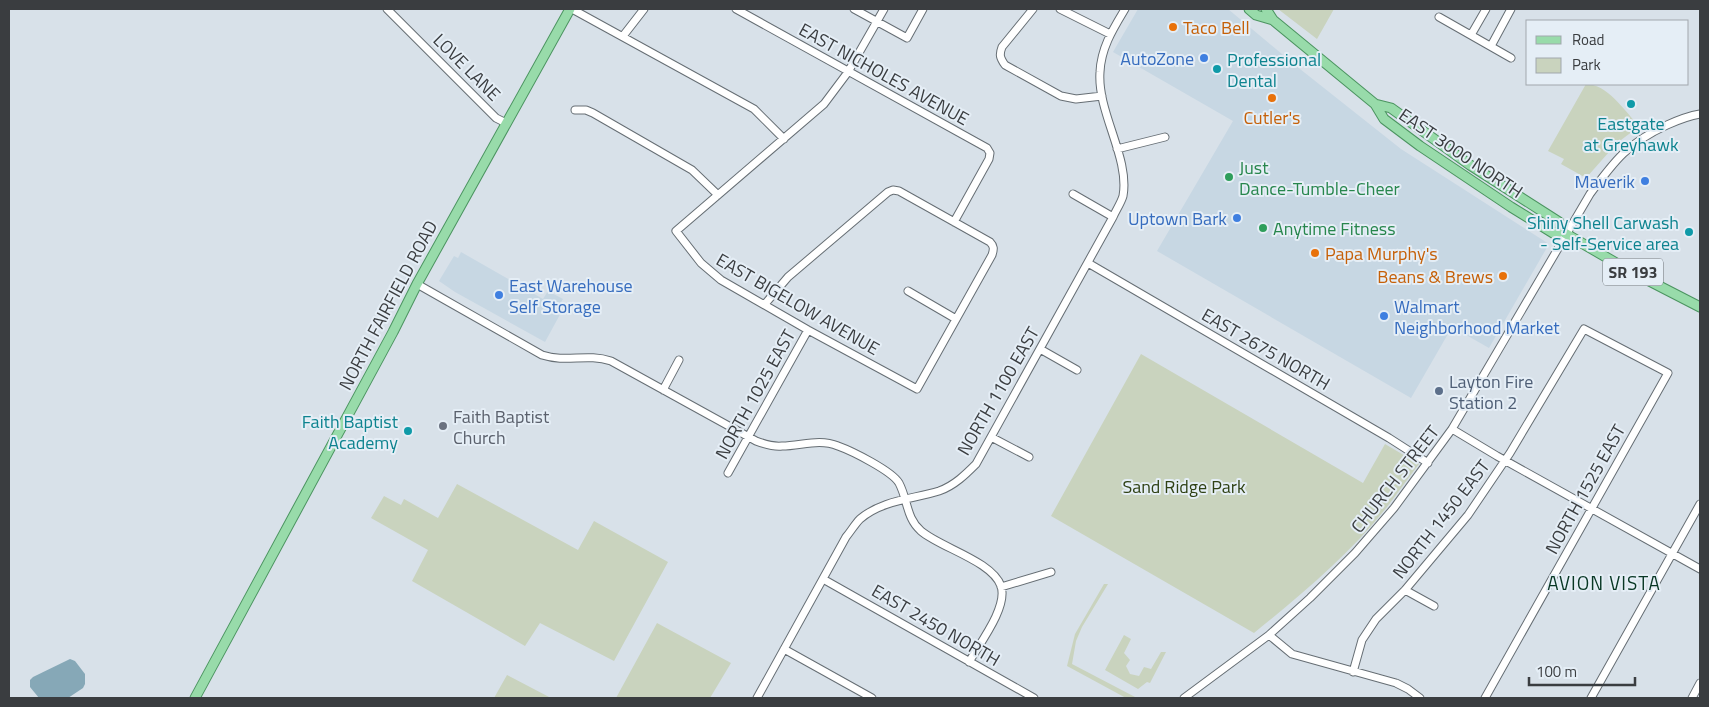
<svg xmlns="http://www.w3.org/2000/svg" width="1709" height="707" viewBox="0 0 1709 707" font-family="'Titillium Web',sans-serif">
<rect width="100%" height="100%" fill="#d8e1e9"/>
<!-- built -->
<path fill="#c7d7e3" d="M1138,9H1228L1300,69L1401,149L1549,244L1489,348L1452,327L1411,398L1157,251L1233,121L1113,52Z
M461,252L543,299L548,291L563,299L558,307L563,309L545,342L455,292L439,281L454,256L458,258Z"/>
<!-- green -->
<path fill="#c9d3be" d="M1278,9H1334L1317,39Z
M1586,84C1607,84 1624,110 1637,124V128L1617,143L1586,178L1561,164L1564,159L1548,151Z
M1141,354L1363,483L1385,444L1419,464C1408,478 1398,493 1387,507C1349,555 1302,594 1254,633L1051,516Z
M457,484L578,550L594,521L668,562L614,661L540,623L525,646L412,581L428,550L371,518L384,496L401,505L404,499L438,518Z
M1104,584H1108L1082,627L1076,641L1072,664L1137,698H1126L1067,666L1075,634Z
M657,623L731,663L710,698H616Z
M1124,635L1131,639L1124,653L1130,660L1126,666L1130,674L1139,676L1144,667L1151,669L1161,652H1166L1150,683L1147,682L1138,689L1105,670Z
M507,675L551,698H494Z"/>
<!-- water -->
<path fill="#86a8b7" d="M70,659L75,661L85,674V684L83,688L68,698H39L30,687V680L33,677Z"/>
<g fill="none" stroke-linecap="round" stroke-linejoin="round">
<defs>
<path id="minor" d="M387,9L496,118L506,123
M572,9L754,109L784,139
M736,9L987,148L990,153L989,159L954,222
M854,9L907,38L923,9
M1033,9L1002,47C999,55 1000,58 1005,65L1061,96L1076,99L1102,96
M1060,9L1110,34
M1439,17L1511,58
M1471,35L1486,9
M623,36L644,9
M1491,46L1511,9
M575,110H586L593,113L692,170L718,195
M1117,149L1165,137
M1073,194L1113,217
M1088,263L1389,438L1428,463
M417,284L542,355C567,363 586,353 611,361L756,441C764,444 773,447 782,446C801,446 819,438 838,446C852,451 892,471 899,483C908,500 906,518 921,531C941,548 992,561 1001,586C1008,607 980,643 969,662
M908,291L956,319
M765,304L788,277L888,192L893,190L899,191L990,242C994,246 994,249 992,255L917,389L808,330L721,280L701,263L676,231L824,104L848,72L884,9
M1040,349L1077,370
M663,390L679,360
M1452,429L1497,456L1700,569
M991,437L1029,457
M728,473L808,330
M823,579L1034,698
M1001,587L1051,572
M1405,590L1434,606
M1269,635L1292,654L1396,683L1408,689L1420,698
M784,649L872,698
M1353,672L1362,640L1376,619L1405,590L1468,515L1510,453L1584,329L1668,373L1485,698
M757,698L846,537C851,531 855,524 860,519C882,500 913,499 939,491C954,486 966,474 976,464L1113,217C1116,210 1121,203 1123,196C1130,158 1097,112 1100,72C1101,48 1113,29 1125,9
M1184,698L1269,635L1310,598L1355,553L1394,508L1452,429L1590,194C1615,160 1628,143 1667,125C1678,120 1688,116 1700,114
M1591,698L1700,504
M1692,698L1700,683"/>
<path id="major" d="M1249,9L1256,15L1273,20
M1266,9L1273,20L1375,104L1384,119L1420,146L1511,207L1553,233L1561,231L1559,222L1470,165L1391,108L1375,104
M1561,231L1630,271L1700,307
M195,698L393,332L417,284L570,9"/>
</defs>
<!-- minor casing -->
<use href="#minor" stroke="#666e74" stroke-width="9"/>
<!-- major casing -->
<use href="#major" stroke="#4b9460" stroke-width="11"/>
<!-- minor -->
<use href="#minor" stroke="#fff" stroke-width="7"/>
<!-- major -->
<use href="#major" stroke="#98dbaa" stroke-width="9"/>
</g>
<!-- markers -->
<g fill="#e8710a" stroke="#e5eef6" stroke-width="2">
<circle cx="1173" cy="27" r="5"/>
<circle cx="1272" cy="98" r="5"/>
<circle cx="1315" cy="253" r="5"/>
<circle cx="1503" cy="276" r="5"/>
</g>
<g fill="#3f7fe0" stroke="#e5eef6" stroke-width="2">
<circle cx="1204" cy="58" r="5"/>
<circle cx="1645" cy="181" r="5"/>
<circle cx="1237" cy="218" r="5"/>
<circle cx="499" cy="295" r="5"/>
<circle cx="1384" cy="316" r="5"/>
</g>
<g fill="#0f9aa8" stroke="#e5eef6" stroke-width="2">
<circle cx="1217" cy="69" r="5"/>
<circle cx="1631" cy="104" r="5"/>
<circle cx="1689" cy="232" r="5"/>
<circle cx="408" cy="431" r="5"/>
</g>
<g fill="#2e9e5b" stroke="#e5eef6" stroke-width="2">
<circle cx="1229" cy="177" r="5"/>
<circle cx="1263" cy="228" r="5"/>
</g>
<circle fill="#5c6f8a" stroke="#e5eef6" stroke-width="2" cx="1439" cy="391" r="5"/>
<circle fill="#6b7280" stroke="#e5eef6" stroke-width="2" cx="443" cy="426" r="5"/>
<g text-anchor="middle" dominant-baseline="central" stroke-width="4" stroke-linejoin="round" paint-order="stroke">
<!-- shield labels -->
<rect fill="#e5eef6" stroke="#6d7277" stroke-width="1" x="1603" y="258.5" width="60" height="27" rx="4"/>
<g font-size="16" font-weight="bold" fill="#3a3d40">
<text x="1633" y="272">SR 193</text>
</g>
<!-- food labels -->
<g font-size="18" fill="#c56008" stroke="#e5eef6" text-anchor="start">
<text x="1183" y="27">Taco Bell</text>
<text x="1272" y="117" text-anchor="middle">Cutler's</text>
<text x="1325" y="253">Papa Murphy's</text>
<text x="1493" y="276" text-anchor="end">Beans &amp; Brews</text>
</g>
<!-- shop labels -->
<g font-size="18" fill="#366cbe" stroke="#e5eef6" text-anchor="end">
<text x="1194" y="58">AutoZone</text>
<text x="1635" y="181">Maverik</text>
<text x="1227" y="218">Uptown Bark</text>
<text x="509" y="285" text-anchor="start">East Warehouse<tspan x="509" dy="21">Self Storage</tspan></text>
<text x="1394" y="306" text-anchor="start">Walmart<tspan x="1394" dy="21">Neighborhood Market</tspan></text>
</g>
<!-- culture labels -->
<g font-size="18" fill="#0d838f" stroke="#e5eef6" text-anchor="end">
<text x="1227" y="59" text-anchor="start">Professional<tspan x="1227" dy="21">Dental</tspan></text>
<text x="1631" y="123" text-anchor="middle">Eastgate<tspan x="1631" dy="21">at Greyhawk</tspan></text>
<text x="1679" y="222">Shiny Shell Carwash<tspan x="1679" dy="21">- Self-Service area</tspan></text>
<text x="398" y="421">Faith Baptist<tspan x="398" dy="21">Academy</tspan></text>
</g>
<!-- street labels -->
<g font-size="18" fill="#3a3d40" stroke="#e5eef6">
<text transform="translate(467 67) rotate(45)">LOVE LANE</text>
<text transform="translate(884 74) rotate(29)">EAST NICHOLES AVENUE</text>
<text transform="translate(1461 153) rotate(34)">EAST 3000 NORTH</text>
<text transform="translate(798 304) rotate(30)">EAST BIGELOW AVENUE</text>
<text transform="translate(388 305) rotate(-62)">NORTH FAIRFIELD ROAD</text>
<text transform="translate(1266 349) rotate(30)">EAST 2675 NORTH</text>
<text transform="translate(998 391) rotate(-60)">NORTH 1100 EAST</text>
<text transform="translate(755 394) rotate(-61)">NORTH 1025 EAST</text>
<text transform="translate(1395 479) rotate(-52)">CHURCH STREET</text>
<text transform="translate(1585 489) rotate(-61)">NORTH 1525 EAST</text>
<text transform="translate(1441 519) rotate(-52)">NORTH 1450 EAST</text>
<text transform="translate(936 625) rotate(30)">EAST 2450 NORTH</text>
</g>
<!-- leisure labels -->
<g font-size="18" fill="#27864d" stroke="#e5eef6" text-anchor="start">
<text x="1239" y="167">Just<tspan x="1239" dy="21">Dance-Tumble-Cheer</tspan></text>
<text x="1273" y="228">Anytime Fitness</text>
</g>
<!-- service labels -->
<g font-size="18" fill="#4e5e75" stroke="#e5eef6" text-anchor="start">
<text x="1449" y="381">Layton Fire<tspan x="1449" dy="21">Station 2</tspan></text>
</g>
<!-- worship labels -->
<g font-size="18" fill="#5b616d" stroke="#e5eef6" text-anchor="start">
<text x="453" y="416">Faith Baptist<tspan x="453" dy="21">Church</tspan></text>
</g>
<!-- park labels -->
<g font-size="18" fill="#2f4114" stroke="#e5eef6">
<text x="1184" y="486">Sand Ridge Park</text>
</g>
<!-- neighbourhood labels -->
<g font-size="19" letter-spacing="1" fill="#083724" stroke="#e5eef6">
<text x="1604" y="582">AVION VISTA</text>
</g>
</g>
<!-- border -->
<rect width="1709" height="707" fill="none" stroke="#3a3d40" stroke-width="20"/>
<!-- legend -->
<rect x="1526" y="20" width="162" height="65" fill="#e5eef6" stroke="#a1a7ad"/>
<rect x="1536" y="36" width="25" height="8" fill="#98dbaa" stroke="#a1a7ad"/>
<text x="1572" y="45" font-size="15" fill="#3a3d40">Road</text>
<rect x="1536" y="58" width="25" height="15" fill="#c9d3be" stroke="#a1a7ad"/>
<text x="1572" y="70" font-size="15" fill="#3a3d40">Park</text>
<!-- scale -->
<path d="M1529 677v8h106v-8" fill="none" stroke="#3a3d40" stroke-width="2.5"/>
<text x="1536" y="677" font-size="15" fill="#3a3d40" stroke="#e5eef6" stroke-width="4" paint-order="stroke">100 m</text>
</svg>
